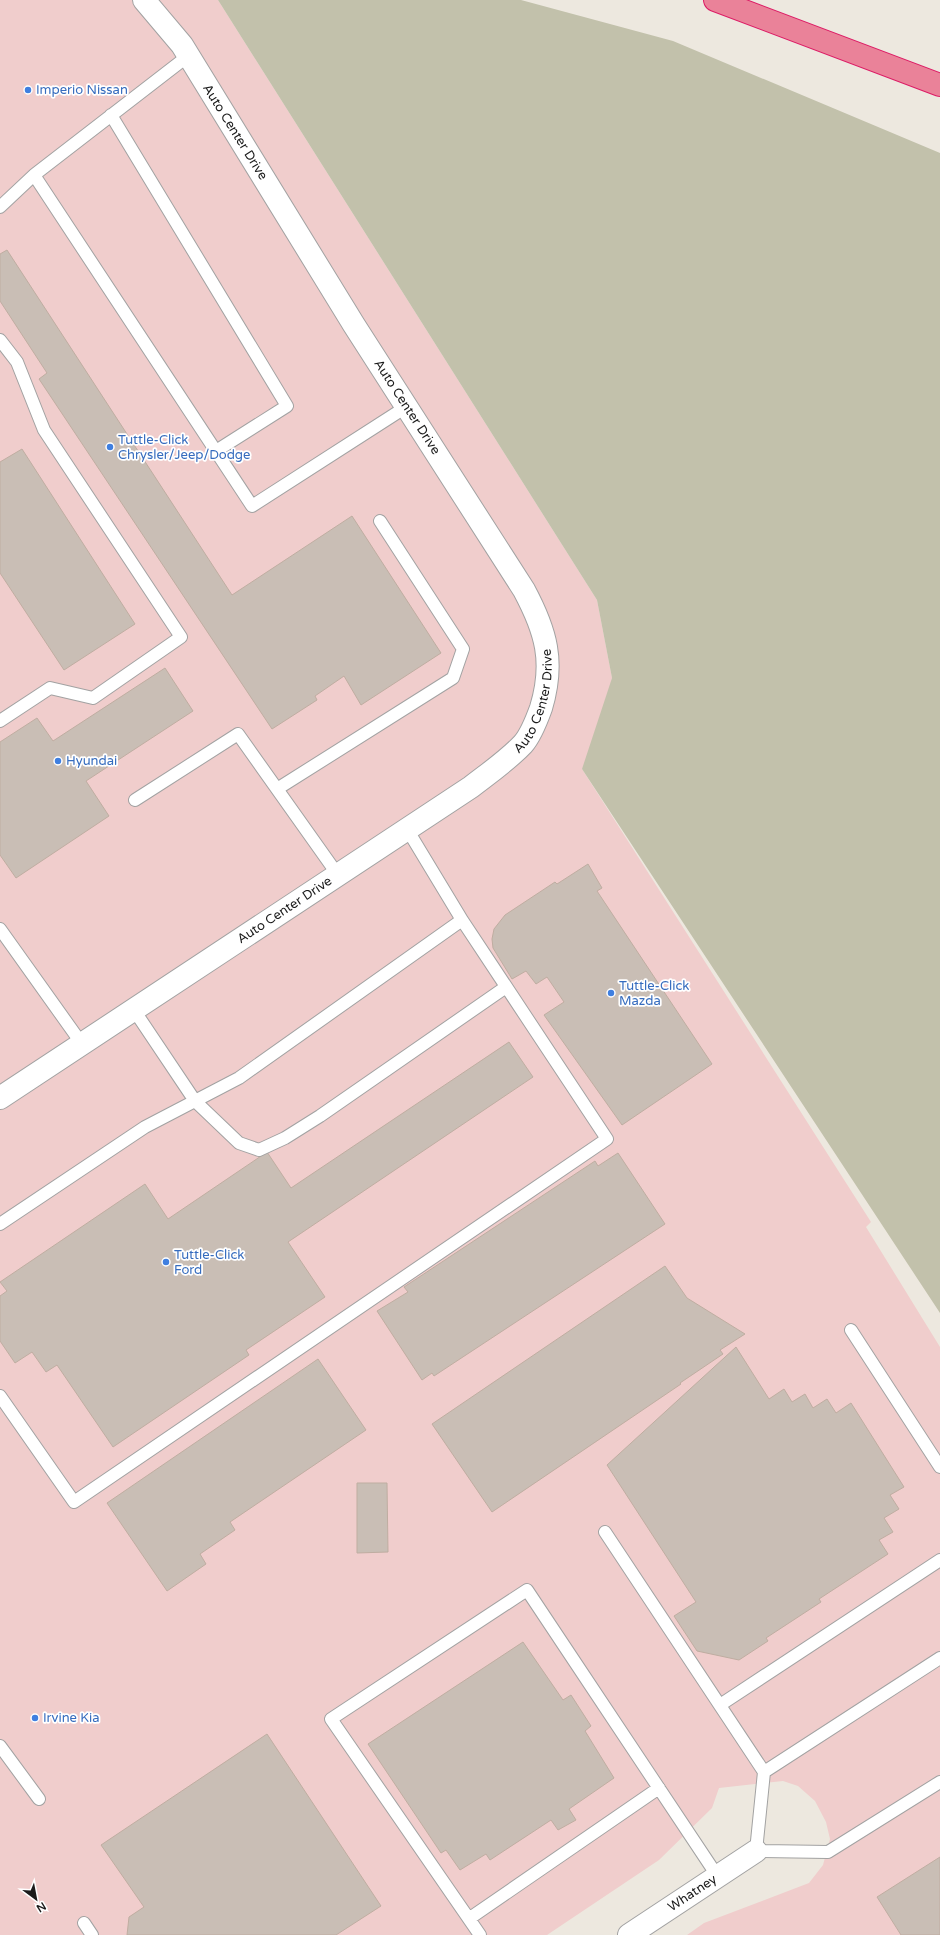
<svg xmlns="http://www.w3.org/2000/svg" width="940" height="1935" viewBox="0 0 940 1935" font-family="'Varela Round',sans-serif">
<rect width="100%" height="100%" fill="#ede8df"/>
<!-- commercial -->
<path fill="#f0cdcc" d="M0,0H218L597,600L612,678L604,738L582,769L871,1222L866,1227L940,1347V1935H687L704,1923L809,1883L823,1865L830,1839L826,1822L815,1801L798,1786L783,1781L719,1788L712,1808L659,1860L547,1935H0Z"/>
<!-- construction -->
<path fill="#c2c1ab" d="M218,0H521L673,41L940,153V1313L582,769L612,678L597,600Z"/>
<!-- building -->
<path fill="#c9beb5" stroke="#bfada1" d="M7,250L232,595L352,516L441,653L361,705L344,676L315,696L317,700L272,729L39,379L47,373L0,301V254Z
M22,449L135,624L64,670L0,573V462Z
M165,668L193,711L86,781L109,816L16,878L0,855V742L37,718L53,741Z
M588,864L602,888L597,891L712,1064L622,1125L544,1015L564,1002L547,977L536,984L526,971L512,979L493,948L492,939L494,929L505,915L555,882L557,884Z
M509,1042L533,1077L288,1242L325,1297L246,1350L249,1355L113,1447L57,1365L46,1372L32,1352L15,1363L0,1341V1296L7,1291L0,1282L145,1184L168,1219L267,1152L291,1188Z
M618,1153L665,1224L434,1376L432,1373L422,1380L377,1311L408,1292L404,1287L595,1161L598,1166Z
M665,1266L687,1298L745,1334L720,1350L723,1354L680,1383L681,1384L492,1512L432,1424Z
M736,1347L769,1399L784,1389L792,1402L805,1394L813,1408L827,1399L836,1413L851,1403L904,1487L890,1495L899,1509L884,1518L893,1532L879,1540L888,1554L819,1599L821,1602L766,1638L768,1641L739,1660L697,1651L674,1616L696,1602L607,1465Z
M318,1359L366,1430L230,1522L235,1530L200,1554L206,1564L167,1591L107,1503Z
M357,1483H387L388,1552L357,1553Z
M523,1642L563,1700L571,1695L591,1726L585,1731L614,1778L569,1809L576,1820L558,1830L551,1820L490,1860L486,1854L460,1870L446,1850L441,1853L368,1744Z
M267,1734L381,1906L336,1935H127L129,1917L144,1907L101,1845Z
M940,1857V1935H901L877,1897Z"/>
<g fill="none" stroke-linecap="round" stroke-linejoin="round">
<defs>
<path id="service" d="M188,56L34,175L252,506L406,407
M111,115L287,406L216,451
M0,207L34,175
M0,340L17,362L44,430L181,637L93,698L50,688L0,721
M277,789L453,678L463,649L380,521
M135,800L238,734L338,875
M0,929L82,1044
M134,1010L195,1101L239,1143L259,1150L285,1138L320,1116L506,987
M0,1224L145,1127L239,1078L462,920L407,829
M851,1330L940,1467
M0,1396L74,1502L607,1139L462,920
M605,1532L764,1772L756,1851L828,1852L940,1782
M720,1705L940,1560
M0,1746L39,1799
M764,1772L940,1658
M470,1918L659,1788
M84,1923L92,1935
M480,1935L331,1719L527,1590L718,1877"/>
<g id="minor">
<path id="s1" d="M629,1935L756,1851"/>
</g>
<g id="tertiary">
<path id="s2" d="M0,1098L471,787C489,773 508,760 523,744C531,735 537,719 541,708C555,662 546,631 524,590L354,325L182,45L144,0"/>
</g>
<path id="motorway" d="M715,0L940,85"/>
</defs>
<!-- service casing -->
<use href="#service" stroke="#a2a2a2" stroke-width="14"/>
<!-- minor casing -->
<use href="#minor" stroke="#a2a2a2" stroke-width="24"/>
<!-- tertiary casing -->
<use href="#tertiary" stroke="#a2a2a2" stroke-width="24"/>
<!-- motorway casing -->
<use href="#motorway" stroke="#dc1b65" stroke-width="24"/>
<!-- service -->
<use href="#service" stroke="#fff" stroke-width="12"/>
<!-- minor -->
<use href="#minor" stroke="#fff" stroke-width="22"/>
<!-- tertiary -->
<use href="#tertiary" stroke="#fff" stroke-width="22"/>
<!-- motorway -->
<use href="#motorway" stroke="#ea8299" stroke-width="22"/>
</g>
<!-- markers -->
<g fill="#3f7fe0" stroke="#fff" stroke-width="1.5">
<circle cx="28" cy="90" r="4"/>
<circle cx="110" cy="447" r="4"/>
<circle cx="58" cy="761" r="4"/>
<circle cx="611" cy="993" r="4"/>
<circle cx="166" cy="1262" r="4"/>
<circle cx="35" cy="1718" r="4"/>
</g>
<g text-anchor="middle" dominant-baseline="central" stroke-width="3.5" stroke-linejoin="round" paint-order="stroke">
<!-- shop labels -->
<g font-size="13" fill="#366cbe" stroke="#fff" text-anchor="start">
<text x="36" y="90">Imperio Nissan</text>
<text x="118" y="440">Tuttle-Click<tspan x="118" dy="15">Chrysler/Jeep/Dodge</tspan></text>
<text x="66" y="761">Hyundai</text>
<text x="619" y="986">Tuttle-Click<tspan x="619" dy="15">Mazda</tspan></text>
<text x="174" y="1255">Tuttle-Click<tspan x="174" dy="15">Ford</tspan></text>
<text x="43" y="1718">Irvine Kia</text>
</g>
<!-- street labels -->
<g font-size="13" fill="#1b1b1b" stroke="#fff">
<text transform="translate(235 132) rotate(58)">Auto Center Drive</text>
<text transform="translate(407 407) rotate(57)">Auto Center Drive</text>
<text stroke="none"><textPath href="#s2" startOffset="677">Auto Center Drive</textPath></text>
<text stroke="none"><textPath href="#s2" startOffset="341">Auto Center Drive</textPath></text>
<text stroke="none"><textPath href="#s1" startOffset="76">Whatney</textPath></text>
</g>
</g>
<!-- north arrow -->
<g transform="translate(36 1899) rotate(148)" stroke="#ffffff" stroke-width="3" paint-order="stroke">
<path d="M0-3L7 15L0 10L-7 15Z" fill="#1b1b1b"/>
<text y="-6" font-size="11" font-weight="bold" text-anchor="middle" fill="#1b1b1b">N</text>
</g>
</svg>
